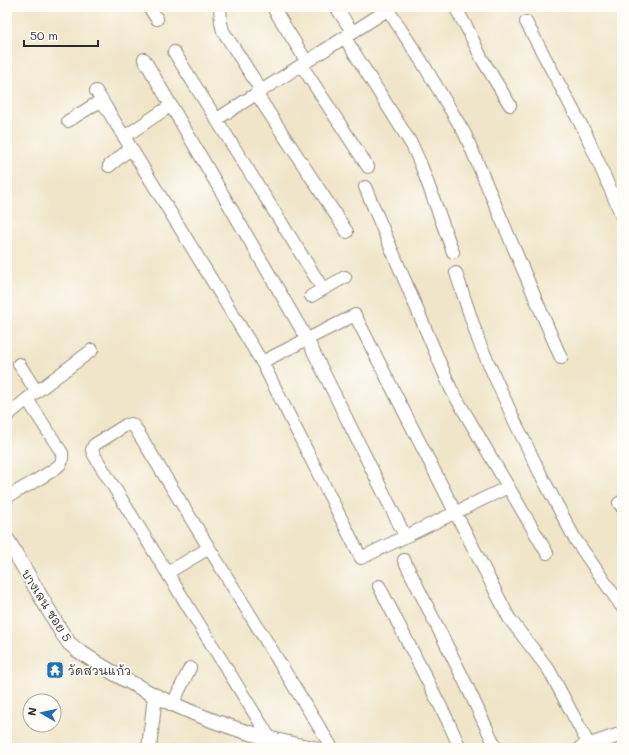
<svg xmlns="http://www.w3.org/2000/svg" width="629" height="755" viewBox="0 0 629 755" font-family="Mali,'Playpen Sans Thai',sans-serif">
<rect width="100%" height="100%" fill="#fdfcf7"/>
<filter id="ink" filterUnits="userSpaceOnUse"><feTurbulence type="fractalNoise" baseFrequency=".025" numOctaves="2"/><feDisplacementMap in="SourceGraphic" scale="8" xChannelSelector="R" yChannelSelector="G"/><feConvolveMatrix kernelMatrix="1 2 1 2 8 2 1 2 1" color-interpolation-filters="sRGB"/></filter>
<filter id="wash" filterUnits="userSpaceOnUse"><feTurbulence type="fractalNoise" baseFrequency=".012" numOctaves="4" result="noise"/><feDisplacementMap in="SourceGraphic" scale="16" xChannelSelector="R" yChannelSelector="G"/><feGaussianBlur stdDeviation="0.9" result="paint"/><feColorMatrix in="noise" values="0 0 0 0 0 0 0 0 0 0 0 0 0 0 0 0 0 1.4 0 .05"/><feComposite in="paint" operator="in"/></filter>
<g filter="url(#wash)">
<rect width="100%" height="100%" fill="#f0e5c9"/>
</g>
<g filter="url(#ink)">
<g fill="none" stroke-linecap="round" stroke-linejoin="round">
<defs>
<path id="minor" d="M149,7L157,19
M220,7L221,23L223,31L261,90
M336,7L353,33
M455,7L467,28L482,59L510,105
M274,9L307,62
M388,10L422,62L465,134L561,358
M526,22L586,134L622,216
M345,38L412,145L421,165L453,252
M174,52L323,289
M144,59L307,339L405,536
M302,66L368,167
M96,91L262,362L361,558L508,487
M256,93L347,232
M217,119L392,7
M68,121L102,100
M124,137L170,106
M109,166L131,148
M365,187L451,389L547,553
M456,273L479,342L515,422L540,473L575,539L622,607
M311,296L345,277
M262,362L355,315L509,618L549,670L589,745
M19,364L36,391
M7,416L27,399
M7,497C17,491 56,471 61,463C63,460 62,457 62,453L27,399L92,350
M619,503L622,507
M404,560L464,680L496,748
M167,573L209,548
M379,586L447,719L460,748
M172,705L190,668
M271,740L94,455L92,450L94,445L126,425L131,424L134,426L332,748"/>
<path id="tertiary" d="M7,539L62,633L69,643L77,650C150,699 227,733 313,748
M149,748L155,696
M581,748L622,734"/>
</defs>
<!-- minor casing -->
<use href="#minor" stroke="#8e887a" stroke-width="14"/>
<!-- tertiary casing -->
<use href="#tertiary" stroke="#8e887a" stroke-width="16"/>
<!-- minor -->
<use href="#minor" stroke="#fff" stroke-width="12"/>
<!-- tertiary -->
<use href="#tertiary" stroke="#fff" stroke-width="14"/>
</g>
</g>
<!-- icons -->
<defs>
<symbol id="temple-square" viewBox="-11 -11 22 22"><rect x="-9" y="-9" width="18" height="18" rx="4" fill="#1f6fb2" stroke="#fdfcf7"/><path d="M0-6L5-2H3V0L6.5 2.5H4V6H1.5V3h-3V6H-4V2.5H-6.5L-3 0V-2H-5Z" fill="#fff"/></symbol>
</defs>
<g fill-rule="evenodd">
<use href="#temple-square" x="45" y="660" width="20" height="20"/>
</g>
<g text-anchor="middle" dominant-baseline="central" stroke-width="4" stroke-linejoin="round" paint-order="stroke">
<!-- street labels -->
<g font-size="12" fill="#2b2b2b" stroke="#fdfcf7">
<text transform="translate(47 605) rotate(58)">บางเลน ซอย 5</text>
</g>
<!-- poi labels -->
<g font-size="12" fill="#2b2b2b" stroke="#fdfcf7" text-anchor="start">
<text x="68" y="670">วัดสวนแก้ว</text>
</g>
</g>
<!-- margin -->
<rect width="629" height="755" fill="none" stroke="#fdfcf7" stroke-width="24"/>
<!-- north arrow -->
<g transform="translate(42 713) rotate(279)"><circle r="19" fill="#fdfcf7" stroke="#a9a8a5"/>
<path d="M0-3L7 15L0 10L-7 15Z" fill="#1f6fb2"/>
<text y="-6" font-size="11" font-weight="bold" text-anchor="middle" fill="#2b2b2b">N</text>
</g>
<!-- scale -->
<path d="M24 40v6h74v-6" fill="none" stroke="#2b2b2b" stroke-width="2"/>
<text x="30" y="40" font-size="12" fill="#2b2b2b" stroke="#fdfcf7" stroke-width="3" paint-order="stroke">50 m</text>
</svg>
